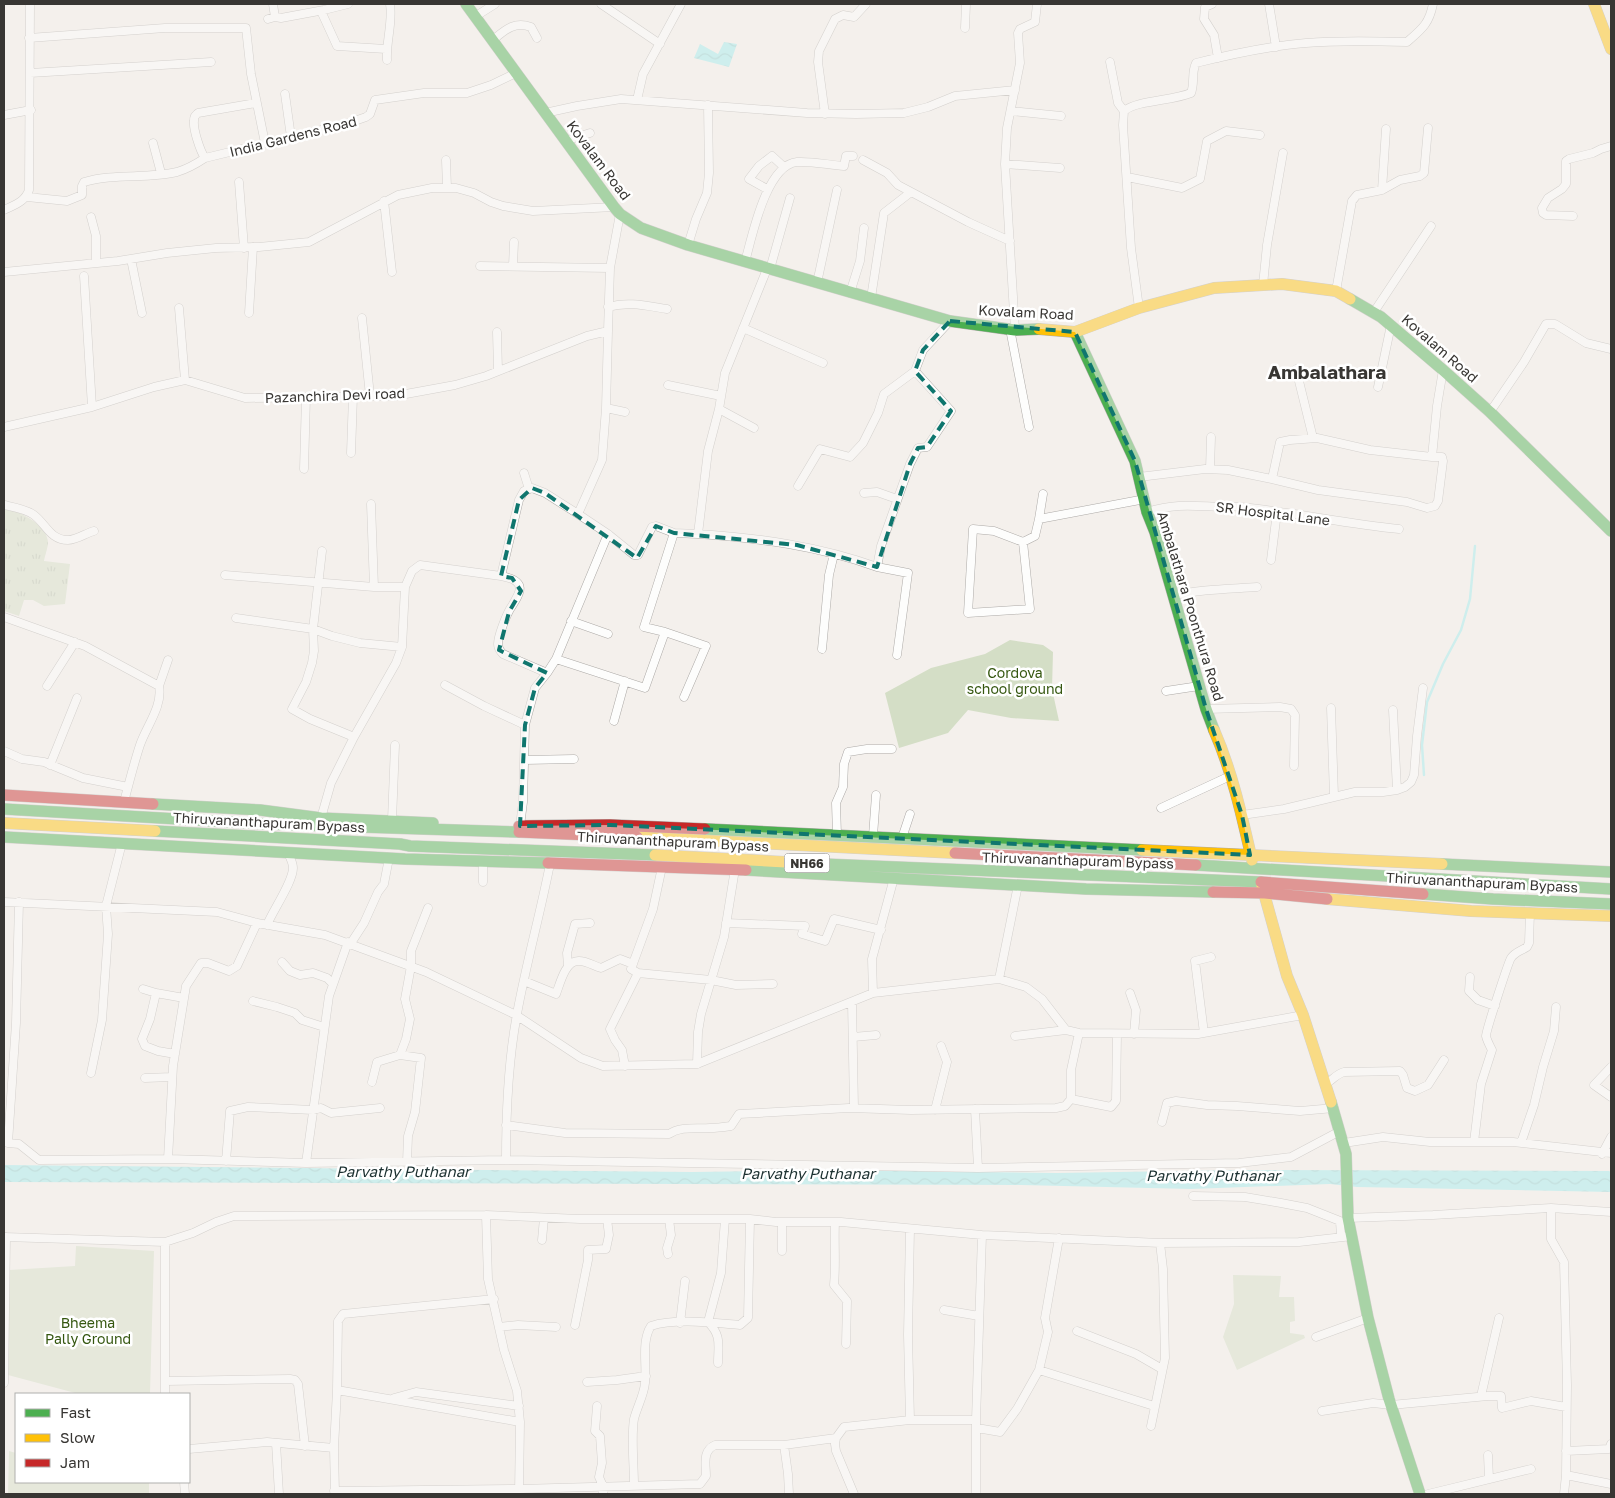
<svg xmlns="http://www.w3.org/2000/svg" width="1615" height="1498" viewBox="0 0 1615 1498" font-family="'Golos Text',sans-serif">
<defs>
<pattern id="grass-tufts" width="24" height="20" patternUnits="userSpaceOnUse" patternTransform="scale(1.25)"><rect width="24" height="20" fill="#d4dec6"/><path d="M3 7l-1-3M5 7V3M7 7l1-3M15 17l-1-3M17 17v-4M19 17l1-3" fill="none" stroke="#b7bfab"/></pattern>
<pattern id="water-waves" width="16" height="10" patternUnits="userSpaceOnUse" patternTransform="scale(1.25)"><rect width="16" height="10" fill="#a1eced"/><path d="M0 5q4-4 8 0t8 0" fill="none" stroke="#8bcbcc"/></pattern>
</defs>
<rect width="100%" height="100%" fill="#f4f0ec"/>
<!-- grass -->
<path fill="url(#grass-tufts)" d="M4,507C18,511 47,524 48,542C48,548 45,555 44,561L70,564L65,604L44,606L33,600H24L19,616L4,611Z"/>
<!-- park -->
<path fill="#d4dec6" d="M1010,640L1043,645L1053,652L1052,689L1059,721L1011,718L968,710L948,733L899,748L885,693L931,668L985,654Z
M76,1246L154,1251L150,1394H79L8,1375L9,1270L75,1266Z
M1233,1275L1281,1276L1279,1297H1294L1295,1321L1290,1322V1333L1304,1335L1305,1338L1237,1370L1223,1337L1234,1304Z
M9,1451L16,1453V1482H149V1494H8Z"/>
<!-- water -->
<path fill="url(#water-waves)" d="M724,42L737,44L729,67L694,58L700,44L718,54Z
M4,1165L692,1172L840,1170L1057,1173L1239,1170L1609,1171L1611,1172V1192L1357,1187L1330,1184L1191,1189L1021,1185L4,1182Z"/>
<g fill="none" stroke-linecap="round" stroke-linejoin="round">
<!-- stream -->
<path stroke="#a1eced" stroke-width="2.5" d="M1424,775L1422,745L1427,702L1443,664L1461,630L1470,599L1475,546"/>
<defs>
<path id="street" d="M273,4L275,17
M601,4L660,44
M1212,4L1205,7L1204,19L1214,35L1218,58
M1269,4L1276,47
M321,11L337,46L386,49
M476,16L495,4
M268,19L275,17L281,18L324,10L348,4
M965,28L966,4
M29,38L165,28H246L251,74L265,143
M493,40C505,30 514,21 531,27L537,38
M387,60C386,41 393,22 390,4
M1110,62L1118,103L1124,111
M30,73L211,62
M285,94L291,137
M637,100L643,74L681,4
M1011,111L1061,116
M545,113L577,106L621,99L807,113L856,114L904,113L928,107L955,96L1015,90
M825,114L818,62L819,51L835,19L843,15L854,17L866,4
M4,115L31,110
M565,141L590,133
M153,143L161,173
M205,158C200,151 193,129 194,121C194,116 195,116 198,113L256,103
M446,160L447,188
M863,160L887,173L898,185L968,222L1010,241
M1005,164L1060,168
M1127,177L1182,188L1200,179L1207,141L1226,131L1260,135
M239,182L244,248
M767,189L749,179L759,166L772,156L784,167
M1382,190L1386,129
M27,197L67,201L82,195V186L84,182C114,173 147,179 177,172C187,169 196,164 205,158L346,124L366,117L370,114L375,100L424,93H467L491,85L516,73
M384,201L392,272
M4,210C14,205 25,202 29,190L30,4
M1573,216L1546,215L1543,213L1542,208L1548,198L1562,189L1566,184V161L1569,159L1593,153L1601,149L1611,146
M91,217L96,236V263
M688,245L696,219L707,193L709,173L708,105
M131,259L142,313
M745,262C752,237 766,165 797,162C812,161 829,165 844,166L846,156H853
M480,266L610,268
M513,266L514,242
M767,269L725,373L719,409L708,451L698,534C759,538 819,546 877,567L881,546L910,464L918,448L927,447L951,411L915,371
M770,269L790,198
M4,272L118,261L167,253L216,248L259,247L309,242L398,195L432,188H456L474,193L491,202L503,206L533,211L614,207
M84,276L92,407
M817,283L837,190
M1263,285L1267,245L1283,153
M1336,291L1352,201L1357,195L1382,190L1400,180L1420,176L1424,173L1428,128
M850,293L860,261L864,228
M871,298L884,213L911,192
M608,307C628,301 647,306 667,309
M179,308L185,380
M1139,308L1131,248L1123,125L1124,111C1137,100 1172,101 1191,93C1195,83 1191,73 1196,63C1232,54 1269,46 1306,43C1340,40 1374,41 1407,42C1422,29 1429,24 1433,4
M1374,312L1431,226
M249,313L253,247
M362,318L370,396
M743,328L823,363
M1010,329L1029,427
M1015,330L1005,164L1007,128L1020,63L1018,33L1020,29L1035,22L1037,4
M497,332L498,371
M1296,369L1313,438
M668,385L721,396
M1378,387L1391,325
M606,408L625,412
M719,409L754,428
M1490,412L1524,362L1546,324H1555L1586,343L1611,349
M4,427L92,407L154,387L185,380L245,398L395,396L455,385L486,376L587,336L608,331L610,268L620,214
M351,453L353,396
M304,469L306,397
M1210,469L1211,437
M524,473L529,489
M1139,477L1205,469L1228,470L1272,479L1280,442L1290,440L1317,438L1370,450L1432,457L1437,406L1443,370
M1272,479L1318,490L1407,502L1427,508L1435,506L1438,501L1443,461L1442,457H1432
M798,486L820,449L850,457L863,443L878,413L884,394L915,371L923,350L950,321
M864,493L877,492L897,499
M1043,494L1039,519L1145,499
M371,504L374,587
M4,505C13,507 26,509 34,515C46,524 50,540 68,540C77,540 86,533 94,531
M1147,512C1177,503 1192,506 1222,507C1228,507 1235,506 1241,507C1294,512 1346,524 1399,529
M578,514L608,534L634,555H638L652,527L656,526L674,533
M1023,542L994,531L973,529L968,613L1030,609L1023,542L1035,536L1039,519
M1271,560L1277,512
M877,567L908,573L897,655
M225,575L374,587H405L412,571L420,565L501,576
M1173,596C1200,589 1229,589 1257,587
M4,617L85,646L159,686C163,706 146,727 140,745C134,763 129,783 124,802
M236,618L313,629L332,636L360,643L402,647L405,587
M571,621L608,634
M822,649L829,575L834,554
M556,659L645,688L665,632
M547,673L556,659L608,534
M445,685L484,706L525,725
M47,686L75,642
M159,686L168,660
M1166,691L1199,686
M684,697L706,646L665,632L644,627L674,533L698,534
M1331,708L1334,796
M1206,709L1280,707L1291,709L1295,715L1294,766
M1393,710L1397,790
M614,721L625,681
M354,737L396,663L402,647
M4,751L22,759L44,762L83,778L128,787
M525,760L574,759
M50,765L77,698
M1161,808L1230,776
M1242,815L1284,809L1355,792H1383L1397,790L1405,787L1411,782L1414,775L1417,736L1423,688
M321,818L331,783L354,737L310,719L292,709L306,682L312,663L314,651L313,629L322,551
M392,820L395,745
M520,826L523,802L525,725L535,688L547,673L503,654C500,651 498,648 498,644C498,636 506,616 510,609C521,592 528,581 501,576L519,500L524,491L532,488L545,493L578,514L602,460L606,408L608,331
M837,835L836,803L843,787L844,764L848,752L867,749H892
M873,836L876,795
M902,838L910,814
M483,861V882
M4,902L217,912L257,923L325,935L426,972L516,1015L581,1058L603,1066L697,1064L873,993L999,979L1026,987L1042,999L1066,1030L1079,1033L1198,1034L1303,1015
M19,902L16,1023L8,1143L19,1144L39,1160L168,1159L306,1163L506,1160L978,1168L1239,1163L1291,1157L1340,1131
M726,923L805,926L802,934L825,941L834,919L881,930
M267,925C273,910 293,882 293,868C293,863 290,857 288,853
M351,943L364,923L378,892L384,884L389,858
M282,962L290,971L300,975L313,973L327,978L333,984
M568,966L567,953L575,924L590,923
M638,973L711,980L736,985L773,984
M1470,977L1469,991L1478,1000L1495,1006
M999,979L1018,885
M524,981L556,994C560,984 565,961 578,961C585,960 594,966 601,968L620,959L633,964
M143,989L156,993L184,998
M156,993L150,1019L142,1039L145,1046L158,1051L175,1054
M873,993L872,959L894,878
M1130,993L1136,1010L1134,1034
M253,1001L277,1007L295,1013L302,1020L324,1027
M852,1002L854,1108
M1204,1033L1195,961L1211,957
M1015,1036L1066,1030
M853,1037L876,1035
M697,1064L698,1032L701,1014L724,937L735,869
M625,1066L622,1050L615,1040L610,1029L638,973L631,969L653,909L662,867
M1611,1067L1594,1085L1611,1097
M91,1073L102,1020L108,934L106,906L122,843
M145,1078L172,1077
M372,1082L377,1062L400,1055
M1325,1084C1332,1081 1336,1074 1344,1072L1400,1071L1403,1075L1407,1088L1415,1091L1428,1085L1444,1060
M1071,1099L1111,1107L1116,1101L1117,1034
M975,1109L978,1168
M935,1110L947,1062L941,1046
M1162,1122L1167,1103L1176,1101L1207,1105L1237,1106L1300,1111L1334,1108
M506,1125L565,1133L669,1134C681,1126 696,1129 710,1128C717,1128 724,1127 731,1126L739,1114L849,1108L911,1110L1056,1108L1065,1106L1071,1099V1070L1079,1033
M1474,1142L1481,1084L1492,1050C1490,1046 1487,1041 1486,1036C1486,1031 1508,963 1511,958C1515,952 1521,951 1527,947L1529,943L1530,912
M1344,1143L1383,1137L1430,1142H1513L1611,1153
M1521,1143L1534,1105L1543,1067L1554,1031L1556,1007
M1602,1154L1611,1137
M168,1159L173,1066L186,986L201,963H208L229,971L237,966L257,923
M506,1160C506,1112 508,1062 517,1014C526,964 540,915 550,864
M226,1161L230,1111L248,1107L313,1110L321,1108L331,1113L380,1108
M407,1162L408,1136L415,1112L421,1058L400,1055L406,1039L410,1019L405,999L411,966V951L428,908
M306,1163L329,996L348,942
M1193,1196L1245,1197L1281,1203L1307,1208L1340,1221L1341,1237
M1551,1208V1239L1564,1262L1567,1385L1566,1475L1564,1494
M486,1215L488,1279L504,1350L517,1391L520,1422L519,1494
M1348,1218L1433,1215L1551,1208L1611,1212
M835,1222C834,1243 836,1265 834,1285L847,1301L846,1344
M4,1237L165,1242L193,1233L216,1222L234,1216L486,1215L580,1219H750L776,1222H841L982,1235L1160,1243L1299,1242L1352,1236
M542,1240L544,1218
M165,1242V1394
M782,1251V1222
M668,1254L667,1248L671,1235L669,1219
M944,1310L979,1316
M680,1323L685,1281
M575,1325L588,1260V1250L606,1249L609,1235L607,1219
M499,1327L518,1325L556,1327
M1077,1331L1136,1354L1162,1369
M1316,1337L1368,1318
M718,1363C718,1345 722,1336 708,1322L721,1273L725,1219
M1039,1370L1154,1406
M166,1381L290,1379L295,1380L298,1384L305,1446
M587,1382L617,1380L646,1376
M4,1383L6,1237
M337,1390L520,1422
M1481,1396L1499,1318
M394,1398L416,1392L519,1406
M597,1406L595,1431L600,1436L602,1463L599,1477L603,1486V1494
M1322,1411L1373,1403L1391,1405L1488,1396H1501L1502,1408L1531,1401L1566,1407
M910,1420L908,1335L910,1229
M1151,1426L1165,1358L1163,1269L1160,1243
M977,1428L1000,1432L1017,1409L1039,1370L1048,1332L1045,1318L1059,1238
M836,1438L835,1444L836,1451L854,1494
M276,1443L279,1494
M784,1445L788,1474L789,1494
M189,1449L267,1442L334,1448
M1566,1451L1609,1449L1611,1444
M1488,1455L1489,1479
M1566,1475L1611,1484
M184,1482L185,1494
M634,1485C634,1466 631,1436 634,1419C637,1407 644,1395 645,1383C647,1365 641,1341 651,1326C676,1318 714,1323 740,1325L748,1318L750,1219
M334,1491L519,1489L700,1484L706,1476C706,1464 702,1451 715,1445H784L836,1438L844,1427L910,1420H976
M335,1494L334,1448L337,1390L338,1321L343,1314L494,1299
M976,1494V1420L982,1235
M1428,1494L1531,1469"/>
<path id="fast" d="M466,4L614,207L620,214L641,228L688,245L950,321L1015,330L1039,329
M1350,299L1381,317L1443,370L1490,412L1611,531
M1075,332L1135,461L1147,512L1155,532L1206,709L1214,730
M153,804L260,810L321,818L433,823
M4,809L266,824L519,832
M705,829L1142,850
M155,831L400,844L410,846L655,855
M4,837L405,859L548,863
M823,864L1261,882
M1442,864L1611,872
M1196,865L1611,889
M746,870L1086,889L1213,892
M1423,894L1493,899L1611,904
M1331,1102L1346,1154L1348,1218L1368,1318L1389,1399L1420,1494"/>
<path id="slow" d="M1594,4L1611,49
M1039,329L1075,332L1139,308L1214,288L1282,284L1336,291L1350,299
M1214,730C1232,771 1242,816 1252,860
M4,823L155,831
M637,837L955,853
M1142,850L1442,864
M655,855L823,864
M1262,886L1287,976L1303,1015L1331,1102
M1327,899L1471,911L1611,916"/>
<path id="jam" d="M4,795L153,804
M519,826L610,825L705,829
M519,832L637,837
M955,853L1196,865
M548,863L746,870
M1261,882L1423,894
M1213,892L1265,893L1327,899"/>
</defs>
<!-- street casing -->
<use href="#street" stroke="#adaaa7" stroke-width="9"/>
<!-- fast casing -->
<use href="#fast" stroke="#adaaa7" stroke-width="12"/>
<!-- slow casing -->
<use href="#slow" stroke="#adaaa7" stroke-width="12"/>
<!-- jam casing -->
<use href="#jam" stroke="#adaaa7" stroke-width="12"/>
<!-- street -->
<use href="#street" stroke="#fdfdfc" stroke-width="8"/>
<!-- fast -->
<use href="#fast" stroke="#4caf50" stroke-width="11"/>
<!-- slow -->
<use href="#slow" stroke="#ffc107" stroke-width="11"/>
<!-- jam -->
<use href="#jam" stroke="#c62828" stroke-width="11"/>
</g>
<!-- marked area -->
<path d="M0 0H1615V1498H0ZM950,321L1075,332L1135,461L1206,709L1242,815L1250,855L610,825L520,826L525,725L535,688L547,673L499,650L509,612L521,591L512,578L501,576L519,500L532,488L545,493L637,558L656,526L674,533L797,545L877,567L910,464L918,448L927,447L951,411L915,371L923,350Z" fill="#f4f0ec" fill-opacity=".55" fill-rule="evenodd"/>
<path fill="none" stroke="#0f766e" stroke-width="4" stroke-dasharray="10 6" stroke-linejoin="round" d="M950,321L1075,332L1135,461L1206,709L1242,815L1250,855L610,825L520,826L525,725L535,688L547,673L499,650L509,612L521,591L512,578L501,576L519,500L532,488L545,493L637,558L656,526L674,533L797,545L877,567L910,464L918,448L927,447L951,411L915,371L923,350Z"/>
<g text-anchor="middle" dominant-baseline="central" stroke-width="5" stroke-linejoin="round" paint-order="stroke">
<!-- shield labels -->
<rect fill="#fff" stroke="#747270" stroke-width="1" x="784.5" y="853.5" width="45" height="19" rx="4"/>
<g font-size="12" font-weight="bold" fill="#383633">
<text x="807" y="863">NH66</text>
</g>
<!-- street labels -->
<g font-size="14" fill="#383633" stroke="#fff">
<text transform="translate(293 136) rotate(-14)">India Gardens Road</text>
<text transform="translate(599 160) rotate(53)">Kovalam Road</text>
<text transform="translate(1026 312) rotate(3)">Kovalam Road</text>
<text transform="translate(1440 348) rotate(41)">Kovalam Road</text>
<text transform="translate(335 395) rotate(-2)">Pazanchira Devi road</text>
<text transform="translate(1273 513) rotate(7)">SR Hospital Lane</text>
<text transform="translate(1191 606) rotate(73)">Ambalathara Poonthura Road</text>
<text transform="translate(269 822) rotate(3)">Thiruvananthapuram Bypass</text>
<text transform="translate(673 841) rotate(3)">Thiruvananthapuram Bypass</text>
<text transform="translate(1078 860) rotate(2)">Thiruvananthapuram Bypass</text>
<text transform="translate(1482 882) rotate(3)">Thiruvananthapuram Bypass</text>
</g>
<!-- park labels -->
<g font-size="14" fill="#355710" stroke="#fff">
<text x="1015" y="672">Cordova<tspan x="1015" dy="16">school ground</tspan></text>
<text x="88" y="1322">Bheema<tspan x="88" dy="16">Pally Ground</tspan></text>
</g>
<!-- water labels -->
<g font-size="15" font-style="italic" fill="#1b3030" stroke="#fff">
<text x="403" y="1171">Parvathy Puthanar</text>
<text x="808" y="1173">Parvathy Puthanar</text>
<text x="1213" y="1175">Parvathy Puthanar</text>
</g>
<!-- district labels -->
<g font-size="19" font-weight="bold" fill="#383633" stroke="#fff">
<text x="1327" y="371">Ambalathara</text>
</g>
</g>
<!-- border -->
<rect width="1615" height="1498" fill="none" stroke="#383633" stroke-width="10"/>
<!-- legend -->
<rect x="15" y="1393" width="175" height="90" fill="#ffffff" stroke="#afafad"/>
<rect x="25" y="1409" width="25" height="8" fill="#4caf50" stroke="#afafad"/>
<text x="60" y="1418" font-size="15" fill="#383633">Fast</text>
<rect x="25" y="1434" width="25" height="8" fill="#ffc107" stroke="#afafad"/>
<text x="60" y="1443" font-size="15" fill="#383633">Slow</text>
<rect x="25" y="1459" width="25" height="8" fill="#c62828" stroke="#afafad"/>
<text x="60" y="1468" font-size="15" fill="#383633">Jam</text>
</svg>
